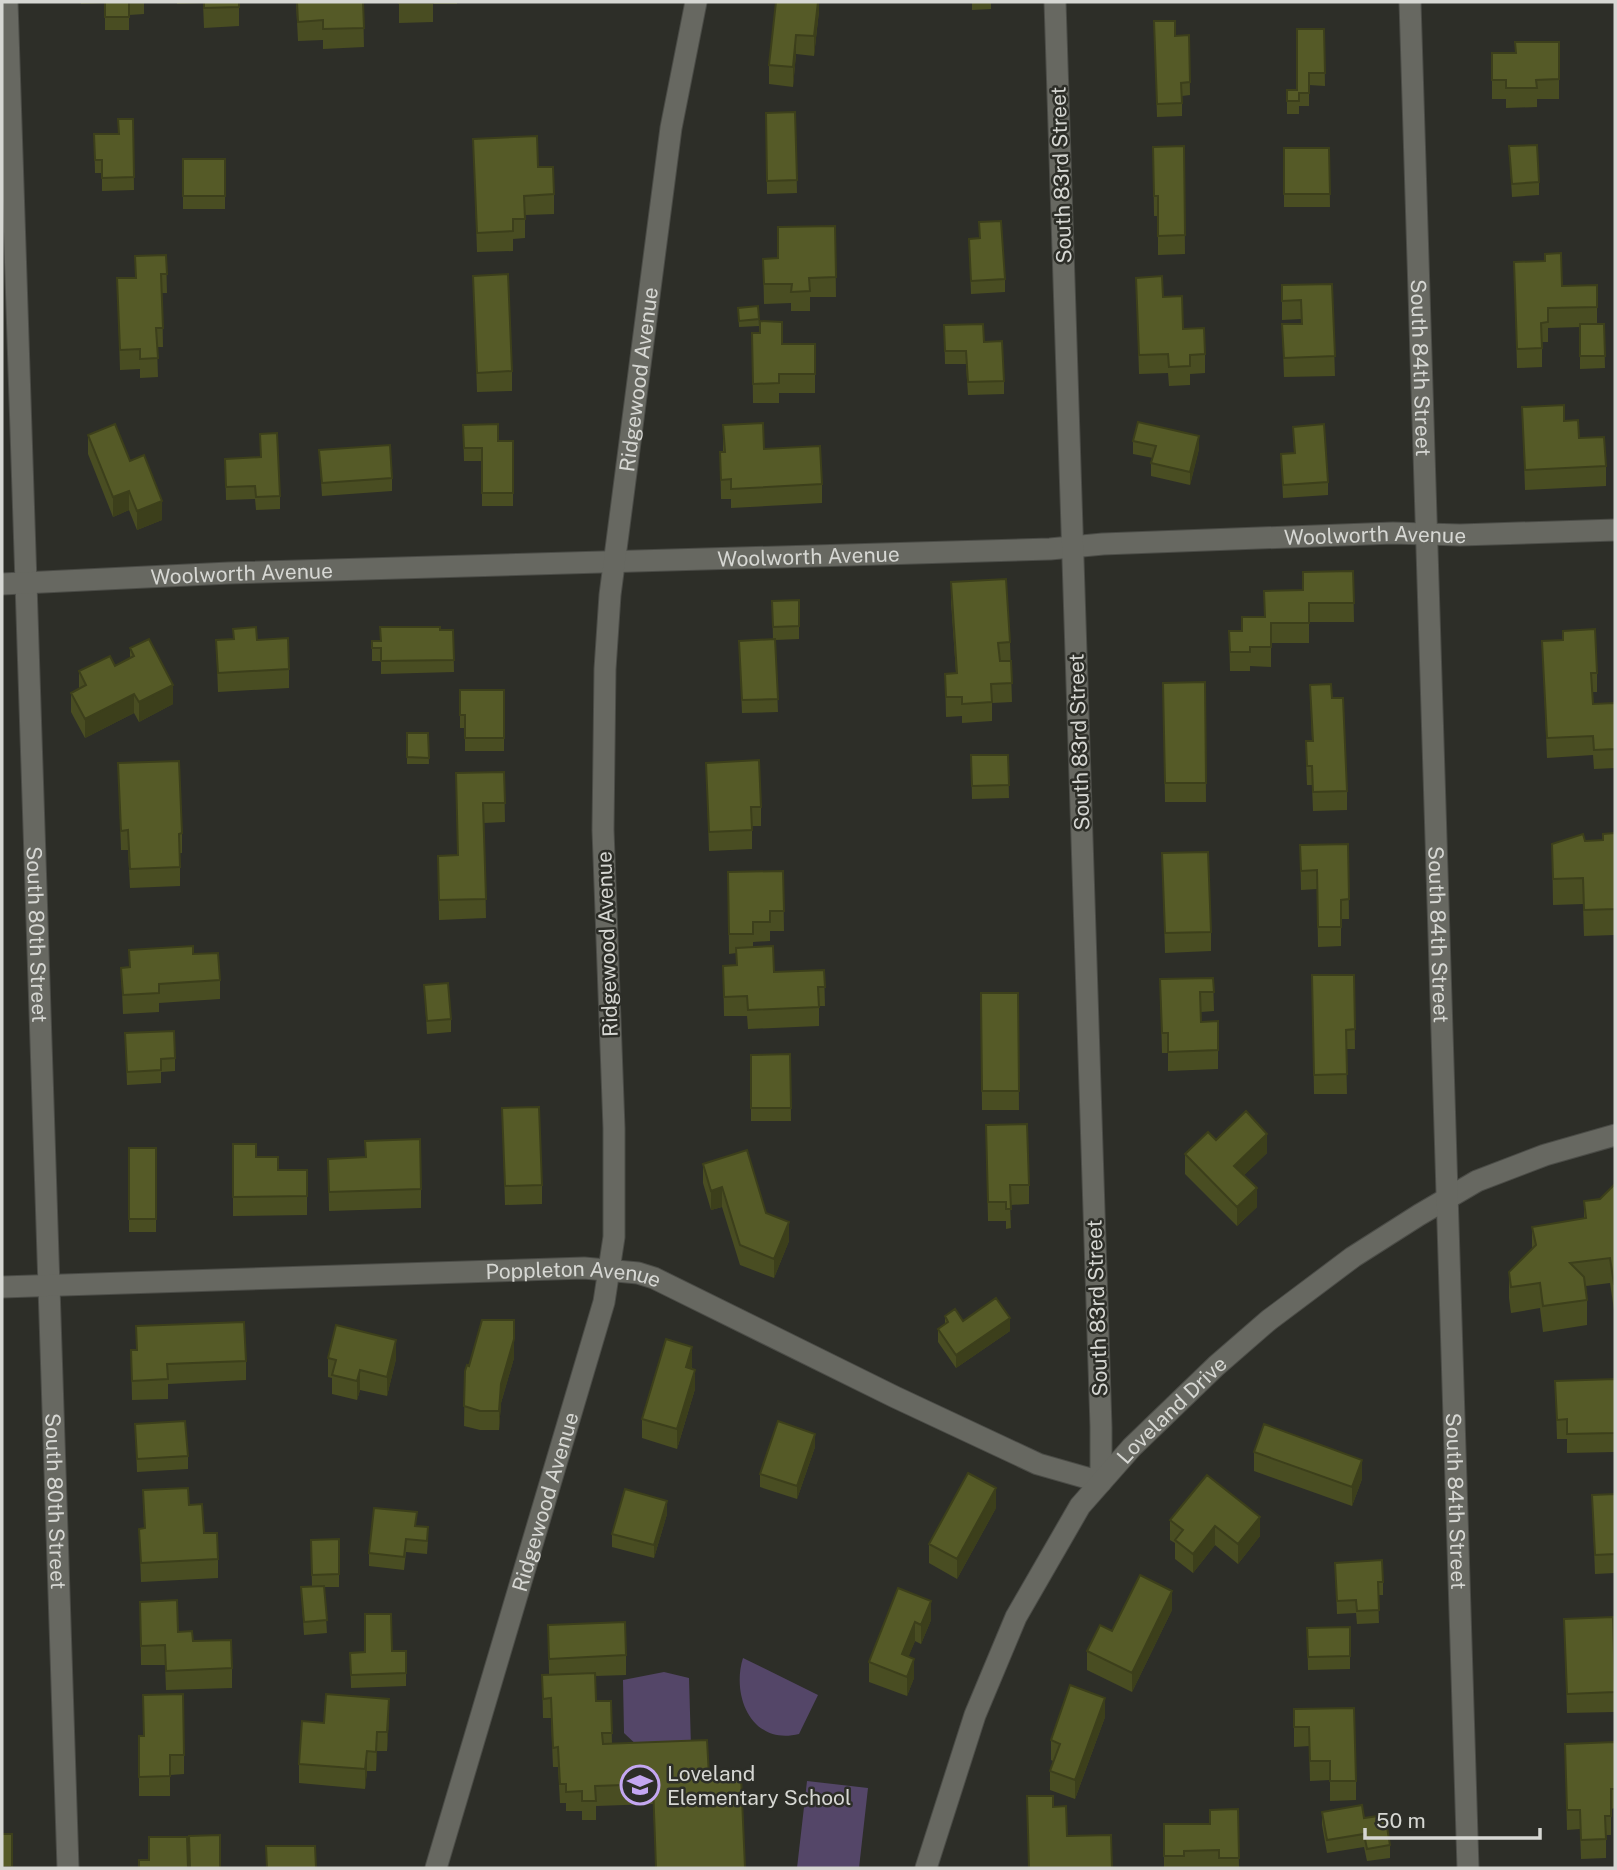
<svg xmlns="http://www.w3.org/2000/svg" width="1617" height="1870" viewBox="0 0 1617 1870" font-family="'Public Sans',sans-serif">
<rect width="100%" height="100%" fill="#2d2e28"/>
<!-- green -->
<path fill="#544668" d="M743,1658L818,1695L799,1734C752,1746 731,1696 743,1658Z
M664,1672L689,1678L691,1747L641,1749L624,1733L623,1680Z
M807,1781L868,1788L859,1868H797Z"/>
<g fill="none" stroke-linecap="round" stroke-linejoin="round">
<defs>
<g id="street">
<path id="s1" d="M7,2L68,1868"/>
<path id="s2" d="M2,584L229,573L1050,549L1103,544L1393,533L1460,535L1615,530"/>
<path id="s3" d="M2,1287L584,1268L638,1273L654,1278L895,1397L1038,1464L1101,1482V1427L1055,2"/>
<path id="s4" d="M436,1868L604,1302L614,1237V1128L603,830L605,669L610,595L671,128L696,2"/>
<path id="s5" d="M926,1868L975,1715L1016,1617L1080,1506L1132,1447L1216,1366L1269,1320L1353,1257L1419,1215L1477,1181L1545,1155L1615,1135"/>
</g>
<g id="secondary">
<path id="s6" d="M1410,2L1468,1868"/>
</g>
</defs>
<!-- street casing -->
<use href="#street" stroke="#4b4c47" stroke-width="23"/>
<!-- secondary casing -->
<use href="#secondary" stroke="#4b4c47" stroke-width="23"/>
<!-- street -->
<use href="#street" stroke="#676861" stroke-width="21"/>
<!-- secondary -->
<use href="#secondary" stroke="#676861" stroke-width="21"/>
</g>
<!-- wall -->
<path fill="#494d22" d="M81,2H144V14L129,15V30H105V3L81,4Z
M177,2H247H239V26L204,28L203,3L177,4Z
M296,2H363L364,47L323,49V40L298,41Z
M399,2H457V4H433V22L399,23Z
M819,2V11L814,56L796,54L793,87L769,84V65Z
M972,2H991V9L972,10Z
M1154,21L1175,36L1189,35L1190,95L1182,96V116L1157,117Z
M1324,29L1325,86L1309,85V106H1299V114H1287V90H1297Z
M1559,42V99H1537V107L1506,108V99H1492V53H1515Z
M795,112L797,193L767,194L766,113Z
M133,119L134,190L102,191V173H95L94,134H118Z
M473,139L538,167L554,194V214L525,215V238L513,239V251L477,252Z
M1184,146L1185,254L1158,255V216H1154L1153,147Z
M1509,146L1539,182V195L1512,197Z
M1284,148H1329L1330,207H1284Z
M183,159H225V209H183Z
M979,222L1005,279V292L971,294L969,239H979Z
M835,226L836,297H810V311H791V303L764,304L763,259L778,258Z
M166,255L167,293H162L163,347H157L158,377L140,378V369L120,370L117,278H135V256Z
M1514,262L1562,286L1597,285V324H1604L1605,368L1580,369V327L1548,328V342H1542V367L1517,368Z
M473,276L512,371V391L477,392Z
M1136,278L1163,297L1183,329L1205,354V373L1190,374V385L1169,386L1168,373L1139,374Z
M1332,284L1335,376L1284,377L1282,324H1301V319L1282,320V285Z
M758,306L759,326L739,327L738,308Z
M944,325L1004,381V394L968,395L966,364H945Z
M752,333L782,344H815V393H779V403H753Z
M1522,407L1564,421L1606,466V486L1525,490Z
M463,425L498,441H513V506H482V461H464Z
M723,425L822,484V503L731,508V499H721L720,452H723Z
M1293,427L1328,482V495L1283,498L1281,454L1294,453Z
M260,434L280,496V509L256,510L255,499L226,500L225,459L261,457Z
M88,435L130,461L162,520L137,530L129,510L113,517L88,454Z
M1133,441L1199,449L1190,485L1151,476V463L1153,458L1133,454Z
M319,450L392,478V491L322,496Z
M1353,571L1354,622H1309V643H1271V667L1250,666V671H1230L1229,631H1242L1303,590Z
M951,582L1010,642L1012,702L992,703V721L962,723V716L946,717L945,674L956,673L951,602Z
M799,600V639L775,640L778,712L742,713L739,641L773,639L772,601Z
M233,629L257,640L289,669V688L218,692L216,640L233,639Z
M440,630H453L454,672L381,674V661H372V641H380Z
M1542,641L1597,673V692H1592L1593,704L1615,703V768L1594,769L1593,755L1547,758Z
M130,648L173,704L139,722L134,713L85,738L71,712V693L79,688V671L115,666L130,658Z
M1205,682L1206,802H1165L1163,683Z
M1310,685L1332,698L1347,791V810L1313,811L1312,785H1307L1306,761V741H1312Z
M460,690H504V751H465V728H460Z
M407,733H428L429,764H407Z
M971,755H1008L1009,798L972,799Z
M118,763L182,833V853H180V886L130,888L128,850H121Z
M706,763L761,807V826H752V849L709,851Z
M504,772L505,822L484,823L486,918L439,920L438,856L458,855L456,792Z
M1615,833V935L1584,936L1583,904L1553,905L1552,844L1585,841L1603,840Z
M1348,844L1349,919H1341V946L1318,947L1317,889L1301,890L1300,845Z
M1162,853L1211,932V951L1165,953Z
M783,871L784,931H770V941L753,942V947L774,972L824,970L825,1006H819V1026L748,1029L747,1016H724L723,966L736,965V953L729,954L728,872Z
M129,950L193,954L220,980V999L159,1003V1012L123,1014L121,968L129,967Z
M1312,975H1354L1355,1049H1346L1347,1094H1314Z
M1213,978L1214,1011L1201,1012V1022L1218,1021V1069L1168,1071V1053H1162L1160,979Z
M424,985L451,1019V1032L427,1034Z
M981,993H1018L1019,1110H982Z
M125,1033L175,1058V1071L161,1072V1083L127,1085Z
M790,1054L791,1121H751V1055Z
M502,1108L542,1185V1204L505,1205Z
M986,1125L1029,1185V1204L1010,1205L1011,1228L1006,1229V1221H988Z
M1216,1140L1267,1153L1244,1175L1257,1207L1237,1226L1185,1174V1154Z
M365,1141L421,1189V1208L329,1211L328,1159L365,1157Z
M233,1144L278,1170H307V1215L233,1216Z
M129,1148H156V1232H129Z
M703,1164L789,1241L774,1278L740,1265L722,1207L711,1210L703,1183Z
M1615,1184V1310H1614L1610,1283L1586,1286L1587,1300V1325L1543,1332L1540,1308L1511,1313L1509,1298V1272L1532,1249V1227L1584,1218V1201L1600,1199Z
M945,1316L963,1321L1010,1331L956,1368L938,1342V1329L945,1324Z
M136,1326L246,1361V1380L168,1384V1399L132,1400L131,1350H137Z
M328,1358L396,1359L387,1396L360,1390L357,1400L332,1394V1378L328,1377Z
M514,1358L501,1403L499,1430H480L464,1426L465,1371L469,1366Z
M692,1366V1369L695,1389L677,1449L642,1438V1419Z
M1615,1379V1452L1567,1453V1439H1557L1555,1381Z
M135,1424L188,1456V1469L137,1472Z
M815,1447L797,1499L760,1487V1474Z
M1254,1452L1362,1479L1352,1506L1254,1471Z
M1207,1475L1260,1536L1238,1564L1215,1545L1193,1573L1175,1559V1543L1170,1540V1520Z
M143,1490L189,1505L218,1559V1578L141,1582L139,1529H144Z
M1615,1494V1573L1595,1574L1592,1495Z
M996,1508L957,1579L929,1563V1544Z
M667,1514L654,1558L612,1547V1534Z
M417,1526L428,1540L427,1554L406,1552L404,1570L369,1566V1553Z
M339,1539V1587H324L327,1633L304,1635L301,1587H312L311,1540Z
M1335,1563L1383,1582V1595H1378L1379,1623L1357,1624L1356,1613L1337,1614Z
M898,1588L931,1620L921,1644L915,1641L908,1657L914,1678L907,1696L869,1682V1662Z
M140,1602L178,1632L232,1668V1688L166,1690L165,1665H141Z
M1172,1610L1132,1692L1087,1670V1651L1112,1631Z
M1564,1619L1615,1681V1712L1567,1713Z
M548,1625L626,1655V1675L595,1676L596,1701H611L612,1744L709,1776L745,1868H656L653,1804L596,1806V1820H582V1811H566V1803H560L558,1767H553L551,1718H543L542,1675L549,1674Z
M1350,1627V1669L1308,1670L1307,1628Z
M406,1651V1686L351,1688L350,1653Z
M1294,1709L1356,1781V1800L1330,1801V1780L1310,1781L1309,1746L1294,1747Z
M1105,1717L1075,1799L1050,1790V1771L1053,1761L1051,1760V1740Z
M389,1718L387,1751H377L376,1771H367L365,1789L299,1783V1764L324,1723Z
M139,1736L184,1755V1774L170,1775V1796H139Z
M1615,1742V1808L1611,1809V1835H1606V1858L1581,1859L1580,1829L1567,1830L1565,1744Z
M1238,1809L1239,1868H1164V1824H1210Z
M1322,1812L1364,1818L1390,1845V1858L1367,1861L1364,1847L1327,1853L1322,1825Z"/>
<!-- shaded-wall -->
<path fill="#3c3f1b" d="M818,2H819V11L814,56V36Z
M796,35V54L793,87V67Z
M1199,436V449L1190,485V472Z
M129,491V510L113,517V497Z
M162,501V520L137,530V511Z
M173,685V704L139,722V702Z
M134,694V713L85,738V719Z
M1267,1134V1153L1234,1185V1166Z
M722,1187V1207L711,1210V1191Z
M1257,1188V1207L1237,1226V1207Z
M789,1222V1241L774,1278V1259Z
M1010,1318V1331L956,1368V1355Z
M514,1320V1358L501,1403L499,1430V1411L501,1384Z
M396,1340V1359L387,1396V1377Z
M692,1347V1366L686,1386V1367Z
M360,1370V1390L357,1400V1381Z
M695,1370V1389L677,1449V1429Z
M815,1434V1447L797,1499V1486Z
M1362,1460V1479L1352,1506V1487Z
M996,1488V1508L957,1579V1559Z
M667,1501V1514L654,1558V1545Z
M1260,1517V1536L1238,1564V1544Z
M1215,1526V1545L1193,1573V1554Z
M1172,1591V1610L1132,1692V1673Z
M931,1601V1620L921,1644V1625Z
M915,1622V1641L902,1673V1654Z
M914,1659V1678L907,1696V1677Z
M1105,1698V1717L1075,1799V1780Z
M389,1699V1718L387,1751V1732Z
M377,1732V1751L376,1771V1752Z
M367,1751V1771L365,1789V1769Z"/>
<!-- building -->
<path fill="#555a27" stroke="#3c3f1b" stroke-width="2" d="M105,2H129V17H105Z
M204,2H239V7L204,8Z
M297,2H363L364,28L323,29V20L298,22Z
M399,2H433V3H399Z
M776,2H818L814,36L796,35L793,67L769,65Z
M1154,21H1175V36L1189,35L1190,82L1181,83L1182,103L1157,104Z
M1297,29H1324L1325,73H1309V93H1299V101H1287V90H1297Z
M1515,42H1559V79L1536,80L1537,88H1506V80H1492V53H1516Z
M795,112L797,180L767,181L766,113Z
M118,119H133L134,177L102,178V160H95L94,134H119Z
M537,136L538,167H553L554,194L524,196L525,219H513V231L477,233L473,139Z
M1537,145L1539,182L1512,184L1509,146Z
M1184,146L1185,235L1158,236V196H1154L1153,147Z
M1284,148H1329L1330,194H1284Z
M183,159H225V196H183Z
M1001,221L1005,279L971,281L969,239L980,238L979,222Z
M835,226L836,277L809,278L810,291L791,292L792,284H764L763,259L778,258V227Z
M1561,253L1562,286L1597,285V307L1548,308V322L1541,323L1542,348L1517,349L1514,262L1545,261V254Z
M166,255L167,274H161L163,328H156L158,358L140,359V349L120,350L117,278H136L135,256Z
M508,274L512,371L477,373L473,276Z
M1162,276L1163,297L1182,296L1183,329L1204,328L1205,354L1190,355V366L1169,367L1168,354L1139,355L1136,278Z
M1332,284L1335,356L1284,358L1282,324H1302L1301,300L1282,301V285Z
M758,306L759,319L739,321L738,308Z
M760,321L782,322V344H815V374H779V383L753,384L752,333H760Z
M983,324L984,342L1002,341L1004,381L968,382L966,351H945L944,325Z
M1580,324H1604L1605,356H1580Z
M1564,405V421L1578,420L1579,438L1604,437L1606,466L1525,470L1522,407Z
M1138,422L1199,436L1190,472L1151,463L1156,446L1133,441Z
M763,423L764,449L820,446L822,484L731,489V479L721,480L720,452H725L723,425Z
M115,424L130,461L144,455L162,501L137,511L129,491L113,497L88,435Z
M498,424V441H513V493H482V448H464L463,425Z
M1324,424L1328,482L1283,485L1281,454L1295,453L1293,427Z
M277,433L280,496L256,497L255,486L226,487L225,459L261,457L260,434Z
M390,445L392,478L322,483L319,450Z
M1353,571L1354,603H1309V623H1271V647H1250V652H1230L1229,631H1242V617H1265L1264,591L1303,590V572Z
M1006,579L1010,642L998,643L1000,661H1011L1012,683L991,684L992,702L962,704V697H946L945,674L957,673L951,582Z
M799,600V626L773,627L772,601Z
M256,627L257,640L288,638L289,669L218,673L216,640L234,639L233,629Z
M380,627H440V630H453L454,660L381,661V648H372V641H381Z
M1595,629L1597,673H1591L1593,704L1615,703V749L1594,750L1593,736L1547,738L1542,641L1563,640V631Z
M149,639L173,685L139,702L134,694L85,719L71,693L86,685L79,671L110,656L115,666L134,656L130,648Z
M775,639L778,699L742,700L739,641Z
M1205,682L1206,783H1165L1163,683Z
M1331,684L1332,698H1343L1347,791L1313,792L1312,766H1307L1306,741H1313L1310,685Z
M460,690H504V738H465V715H460Z
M407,733H428L429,758L407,757Z
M971,755H1008L1009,785L972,786Z
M759,760L761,807H751L752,830L709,832L706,763Z
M179,761L182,833L179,834L180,867L130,869L128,830L121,831L118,763Z
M504,772L505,803H483L486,899L439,900L438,856L458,855L456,773Z
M1615,833V909L1584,910L1583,878L1553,879L1552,844L1583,834L1585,841L1603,840V834Z
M1348,844L1349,899L1341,900V927H1318L1317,870L1301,871L1300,845Z
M1208,852L1211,932L1165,933L1162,853Z
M783,871L784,911H770V922H753V934H729L728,872Z
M193,946V954L218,953L220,980L159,984V993L123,995L121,968L130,967L129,950Z
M773,946L774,972L824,970L825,987H818L819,1007L748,1010L747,996L724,997L723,966L737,965L736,948Z
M1312,975H1354L1355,1029L1346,1030L1347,1074L1314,1075Z
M1213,978L1214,992H1200L1201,1022L1218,1021V1050L1168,1052V1033H1162L1160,979Z
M448,983L451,1019L427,1021L424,985Z
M981,993H1018L1019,1091H982Z
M174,1031L175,1058L161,1059V1070L127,1072L125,1033Z
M790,1054L791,1108H751V1055Z
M539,1107L542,1185L505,1186L502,1108Z
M1246,1111L1267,1134L1234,1166L1257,1188L1237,1207L1185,1154L1208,1132L1216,1140Z
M1027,1124L1029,1185H1010L1011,1209H1006V1202H988L986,1125Z
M420,1139L421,1189L329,1192L328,1159L366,1157L365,1141Z
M233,1144H256V1157H278V1170H307V1196L233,1197Z
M129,1148H156V1219H129Z
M747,1150L766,1213L789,1222L774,1259L740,1245L722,1187L711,1191L703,1164Z
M1615,1184V1284H1614L1610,1258L1570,1263L1584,1277L1587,1300L1543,1306L1540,1283L1511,1287L1509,1272L1536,1245L1532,1227L1586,1218L1584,1201L1600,1199Z
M996,1298L1010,1318L956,1355L938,1329L948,1322L945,1316L955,1309L963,1321Z
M482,1320H514V1339L501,1384L499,1411H480L464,1406L465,1371L467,1365L469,1366Z
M244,1322L246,1361L167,1364L168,1379L132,1381L131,1350H137L136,1326Z
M336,1325L396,1340L387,1377L360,1370L357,1381L332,1375L336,1360L328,1358Z
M666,1339L692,1347L686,1367L695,1370L677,1429L642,1419Z
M1615,1379V1433L1567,1434V1419L1557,1420L1555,1381Z
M185,1421L188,1456L137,1459L135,1424Z
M778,1421L815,1434L797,1486L760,1474Z
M1264,1424L1362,1460L1352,1487L1254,1452Z
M968,1473L996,1488L957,1559L929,1544Z
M1207,1475L1260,1517L1238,1544L1215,1526L1193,1554L1175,1540L1183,1530L1170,1520Z
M188,1488L189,1505L202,1504L204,1533H217L218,1559L141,1563L139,1529L145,1528L143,1490Z
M625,1489L667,1501L654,1545L612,1534Z
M1615,1494V1554L1595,1555L1592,1495Z
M374,1508L417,1512L415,1526L428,1527L427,1541L406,1539L404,1557L369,1553Z
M339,1539V1574L312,1575L311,1540Z
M1382,1560L1383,1582H1378L1379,1610L1357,1611L1356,1600L1337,1601L1335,1563Z
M1140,1575L1172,1591L1132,1673L1087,1651L1100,1625L1112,1631Z
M324,1586L327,1620L304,1622L301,1587Z
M898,1588L931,1601L921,1625L915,1622L902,1654L914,1659L907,1677L869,1662Z
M177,1600L178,1632L192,1631L193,1641L231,1640L232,1668L166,1671L165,1645L141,1646L140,1602Z
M365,1614H391L392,1651H406V1673L351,1675L350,1653L365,1652Z
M1613,1617L1615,1692L1567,1694L1564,1619Z
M625,1622L626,1655L549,1659L548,1625Z
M1350,1627V1656L1308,1657L1307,1628Z
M595,1673L596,1701H611L612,1733H602L603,1744L707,1740L709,1776L741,1775L745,1868H656L653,1784L595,1786L596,1801H582V1791L566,1792V1784H560L558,1747L553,1748L551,1698L543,1699L542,1675Z
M1070,1685L1105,1698L1075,1780L1050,1771L1060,1744L1051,1740Z
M183,1694L184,1755H170V1776L139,1777V1736H144L143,1695Z
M326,1694L389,1699L387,1732H377L376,1752L367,1751L365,1769L299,1764L302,1721L324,1723Z
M1354,1708L1356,1781H1330V1761H1310L1309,1727H1294V1709Z
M1615,1742V1789H1611V1816H1605L1606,1839L1581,1840L1580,1810H1567L1565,1744Z
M1027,1796H1053V1807L1066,1806L1067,1836L1111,1835L1112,1868H1029Z
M1362,1805L1364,1818L1385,1815L1390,1845L1367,1849L1364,1834L1327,1840L1322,1812Z
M1238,1809L1239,1858H1219V1850L1184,1851V1856H1164V1824H1210V1810Z
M2,1834H12V1867H2Z
M220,1835V1868H190L189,1836Z
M149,1837H187L188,1868H139V1860H149Z
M266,1846H315L316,1868H267Z"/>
<!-- icons -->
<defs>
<symbol id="school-ring" viewBox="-11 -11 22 22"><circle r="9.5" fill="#2d2e28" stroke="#c4a7f1" stroke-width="1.5"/><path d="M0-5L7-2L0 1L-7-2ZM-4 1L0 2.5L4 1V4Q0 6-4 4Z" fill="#c4a7f1"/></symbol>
</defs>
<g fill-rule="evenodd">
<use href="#school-ring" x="618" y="1763" width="44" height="44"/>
</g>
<g text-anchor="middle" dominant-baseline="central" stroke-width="5" stroke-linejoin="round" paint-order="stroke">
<!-- street labels -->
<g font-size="21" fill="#d6d7d3" stroke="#2d2e28">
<text transform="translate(1061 175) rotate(-92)">South 83rd Street</text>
<text stroke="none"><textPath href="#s6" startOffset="366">South 84th Street</textPath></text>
<text stroke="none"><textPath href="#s4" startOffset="1516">Ridgewood Avenue</textPath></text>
<text stroke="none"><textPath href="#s2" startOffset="1374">Woolworth Avenue</textPath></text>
<text stroke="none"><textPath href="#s2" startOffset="807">Woolworth Avenue</textPath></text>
<text stroke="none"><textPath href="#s2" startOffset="240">Woolworth Avenue</textPath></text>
<text transform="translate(1079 742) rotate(-92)">South 83rd Street</text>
<text stroke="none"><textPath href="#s1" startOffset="933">South 80th Street</textPath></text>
<text stroke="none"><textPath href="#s6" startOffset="933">South 84th Street</textPath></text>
<text transform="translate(607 944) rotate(-92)">Ridgewood Avenue</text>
<text stroke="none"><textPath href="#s3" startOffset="572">Poppleton Avenue</textPath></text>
<text transform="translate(1097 1308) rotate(-92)">South 83rd Street</text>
<text stroke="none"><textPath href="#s5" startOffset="528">Loveland Drive</textPath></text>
<text stroke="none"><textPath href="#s1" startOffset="1500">South 80th Street</textPath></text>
<text stroke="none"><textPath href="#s4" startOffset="382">Ridgewood Avenue</textPath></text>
<text stroke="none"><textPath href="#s6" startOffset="1500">South 84th Street</textPath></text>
</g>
<!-- poi labels -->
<g font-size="21" fill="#d6d7d3" stroke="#2d2e28" text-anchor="start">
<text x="667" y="1773">Loveland<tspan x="667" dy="24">Elementary School</tspan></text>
</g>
</g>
<!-- border -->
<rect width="1617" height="1870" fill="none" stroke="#d6d7d3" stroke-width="7"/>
<!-- scale -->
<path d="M1365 1828v10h175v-10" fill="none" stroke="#d6d7d3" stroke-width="3.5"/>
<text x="1376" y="1828" font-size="21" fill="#d6d7d3" stroke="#2d2e28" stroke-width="5" paint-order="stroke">50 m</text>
</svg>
